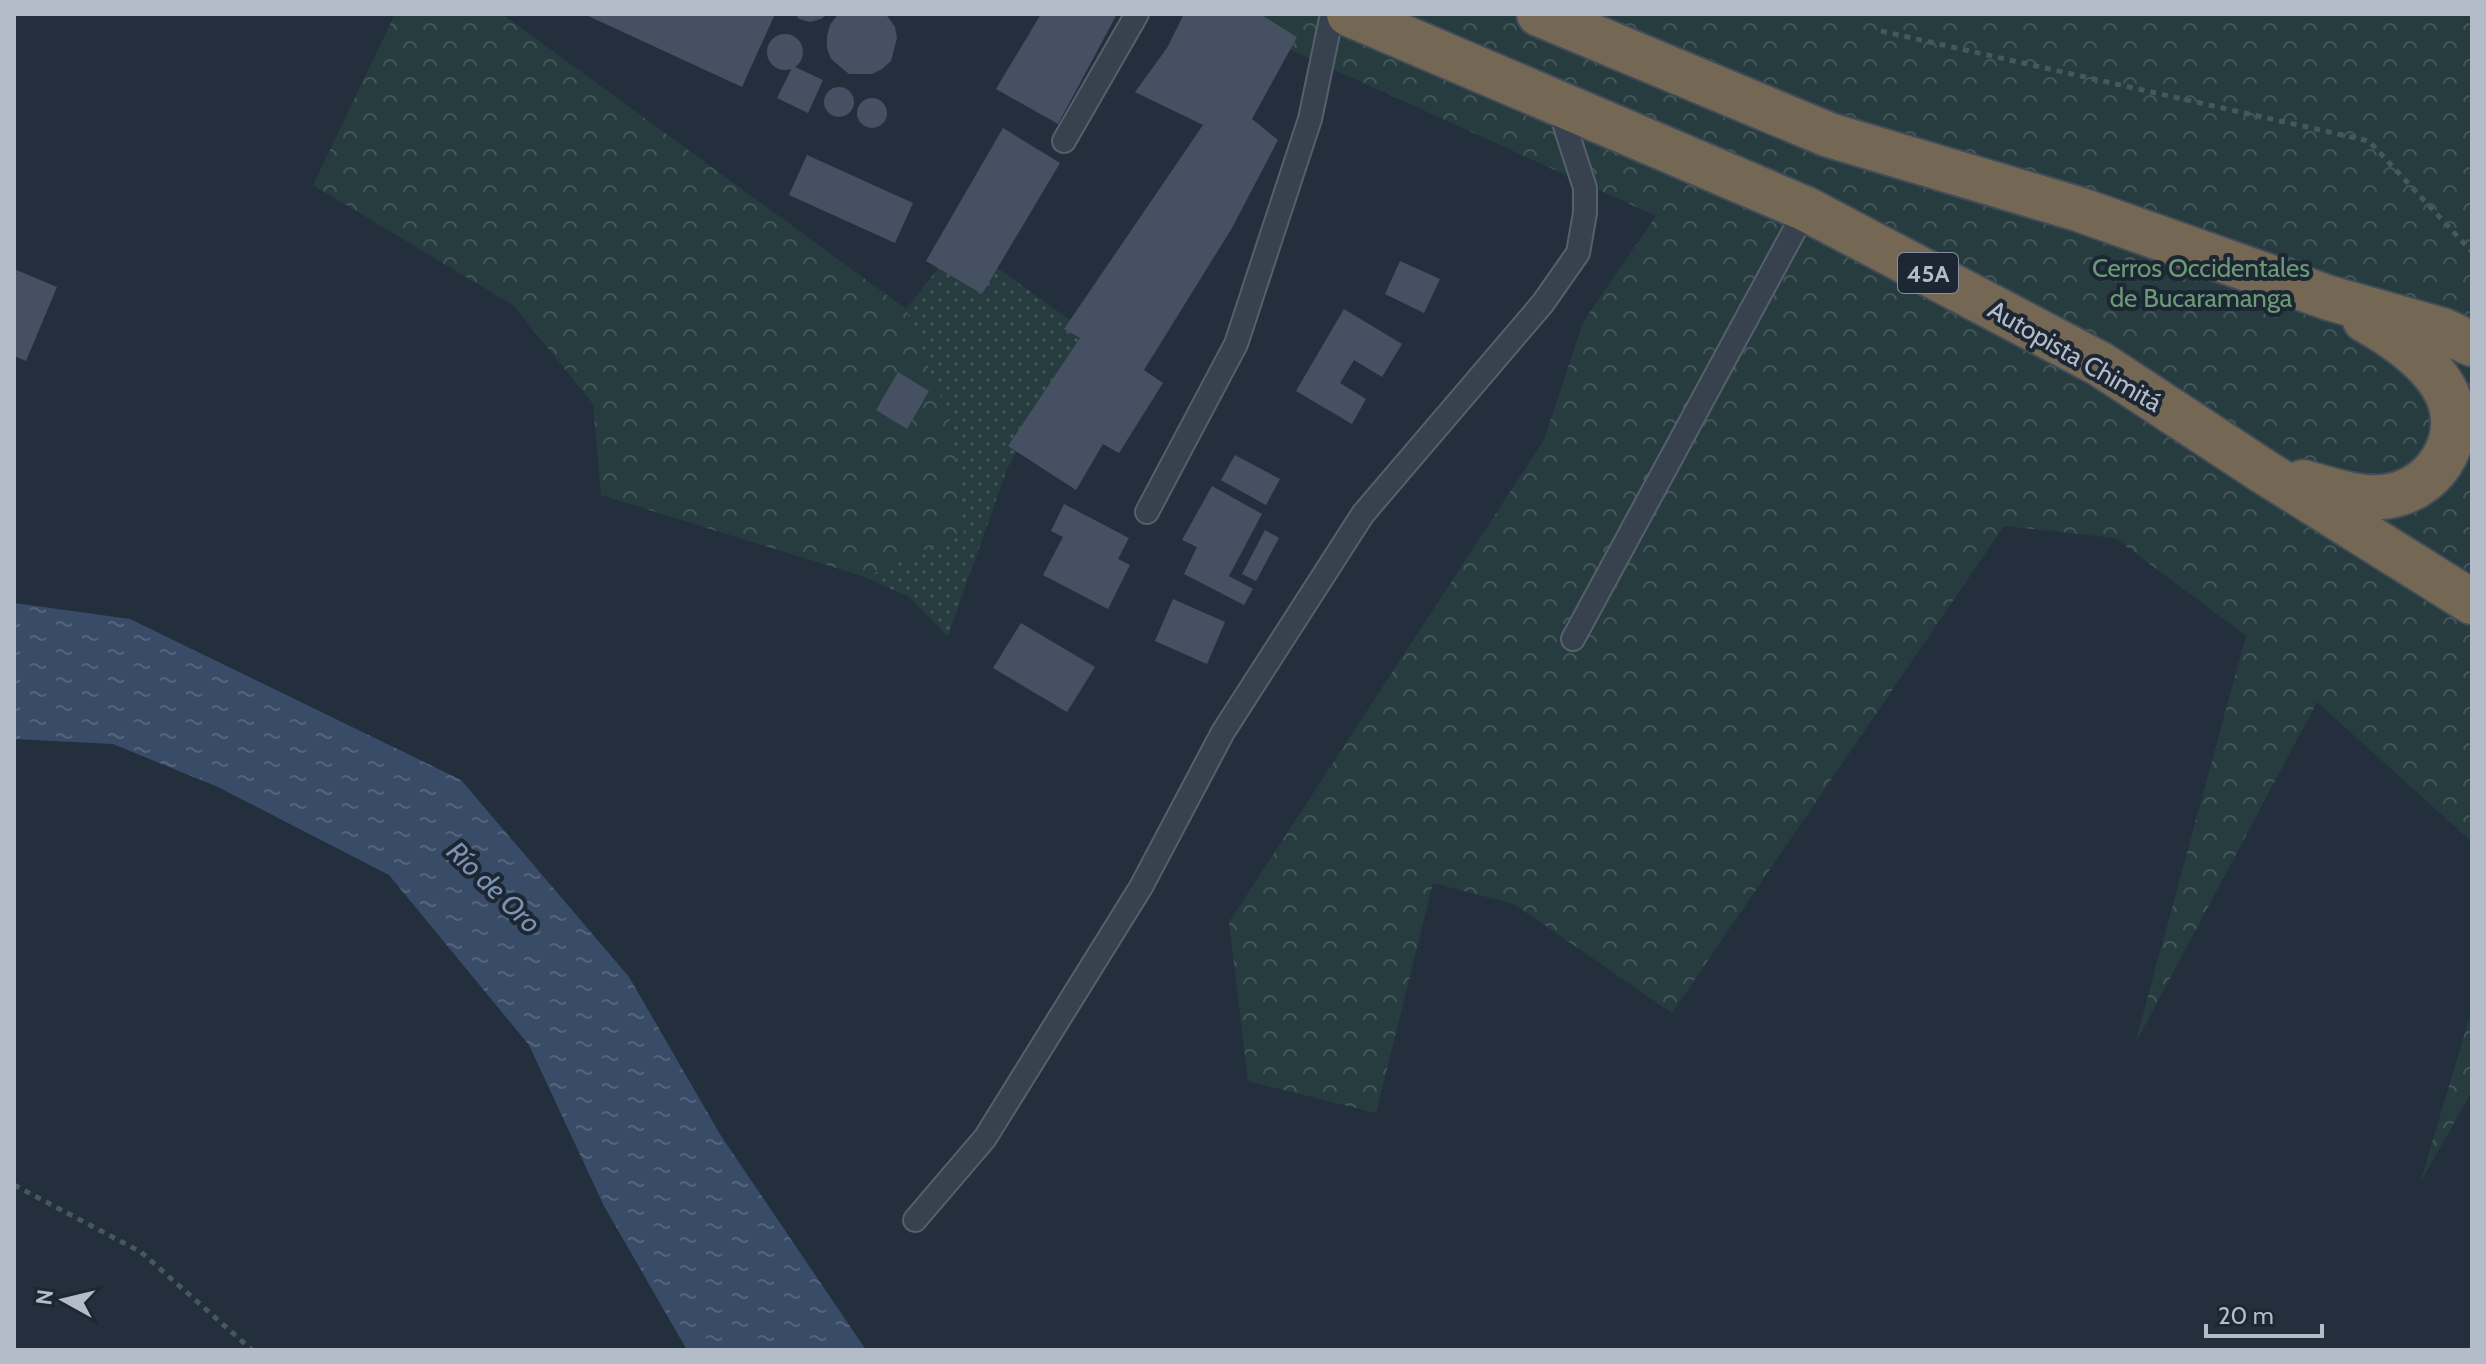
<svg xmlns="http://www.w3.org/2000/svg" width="2486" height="1364" viewBox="0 0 2486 1364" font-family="Cabin,sans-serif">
<defs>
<pattern id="grass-dots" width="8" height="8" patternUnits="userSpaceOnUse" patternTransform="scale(2)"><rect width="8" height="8" fill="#263c3f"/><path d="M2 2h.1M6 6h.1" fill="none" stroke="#435659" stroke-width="1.8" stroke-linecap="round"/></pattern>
<pattern id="forest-crowns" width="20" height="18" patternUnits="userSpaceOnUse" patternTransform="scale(2)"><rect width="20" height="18" fill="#263c3f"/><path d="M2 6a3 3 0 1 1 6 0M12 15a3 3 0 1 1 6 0" fill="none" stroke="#435659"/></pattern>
<pattern id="water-ripples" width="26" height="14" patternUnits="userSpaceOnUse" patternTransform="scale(2)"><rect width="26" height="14" fill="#394c67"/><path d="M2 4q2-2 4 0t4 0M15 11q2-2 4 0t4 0" fill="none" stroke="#53647b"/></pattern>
</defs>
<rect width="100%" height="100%" fill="#242f3e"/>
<!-- grass -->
<path fill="url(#grass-dots)" d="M960,241L1085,331L1007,469L948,636L909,597L865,577L964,532L952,426L906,309Z"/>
<!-- forest -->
<path fill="url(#forest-crowns)" d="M395,14H502L906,309L952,426L964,532L865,577L601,495L593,404L514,306L313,185Z
M1212,14H2472V842L2317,702L2135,1044L2246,636L2115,538L2004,526L1672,1013L1514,904L1433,883L1376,1113L1248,1081L1229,922L1544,440L1583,322L1656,216Z
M2472,1009V1091L2420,1183Z"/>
<!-- water -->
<path fill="url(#water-ripples)" d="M14,603L130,619L461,780L629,977L721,1136L866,1350H687L604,1206L529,1045L389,875L218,787L113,744L14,739Z"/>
<!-- building -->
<path fill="#455162" d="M584,14H775L742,87Z
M795,14H827L821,19L810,22L799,19Z
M838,14H885L888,17L895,27L897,38L891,61L882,69L872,74H849L831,59L827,48V36L830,25Z
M1041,14H1117L1058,124L996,89Z
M1184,14H1260L1297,37L1252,119L1278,140L1232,228L1144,370L1163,383L1119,453L1103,444L1076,490L1008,446L1080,338L1064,329L1203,125L1135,92L1167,48Z
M767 52a18 18 0 1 1 36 0a18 18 0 1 1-36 0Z
M793,66L823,80L808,113L777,98Z
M824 102a15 15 0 1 1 30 0a15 15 0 1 1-30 0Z
M857 113a15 15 0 1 1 30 0a15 15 0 1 1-30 0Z
M1003,128L1060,163L982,294L926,261Z
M807,155L913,203L895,243L789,195Z
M1400,261L1440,279L1424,313L1385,294Z
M14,269L57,287L26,361L14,356Z
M1344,309L1402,344L1382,377L1354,360L1340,383L1366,399L1352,424L1296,391Z
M898,372L929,391L907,429L876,410Z
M1235,455L1280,479L1266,505L1221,480Z
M1212,486L1262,514L1229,576L1253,589L1244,605L1184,574L1197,547L1182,540Z
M1064,504L1129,538L1118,559L1130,565L1108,609L1043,575L1063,537L1051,531Z
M1265,530L1279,538L1256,581L1242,574Z
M1173,599L1225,622L1207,664L1155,641Z
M1021,623L1095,667L1067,712L993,668Z"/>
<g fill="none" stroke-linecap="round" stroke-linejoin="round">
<defs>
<path id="lane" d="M1064,141L1137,14
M1147,512L1236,344L1310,119L1332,14
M1573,639L1806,209
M915,1220L985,1138L1141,887L1223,732L1363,514L1543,303L1578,253L1585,213V188L1558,104"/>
<path id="highway" d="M1349,14L1806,209L2100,364L2266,473L2472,602
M1539,14L1829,135L2078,209L2329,298L2442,330L2472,344
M2303,482C2328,489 2356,499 2382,497C2432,493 2468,442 2447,394C2433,363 2394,336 2365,320"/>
</defs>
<!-- lane casing -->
<use href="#lane" stroke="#565f6c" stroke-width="26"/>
<!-- highway casing -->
<use href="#highway" stroke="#434c59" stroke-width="48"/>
<!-- path -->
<path stroke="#44595c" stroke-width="5" stroke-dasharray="6 6" stroke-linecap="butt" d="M1881,31L2369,141L2472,252
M14,1185L141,1252L252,1350"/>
<!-- lane -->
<use href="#lane" stroke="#38414e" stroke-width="22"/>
<!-- highway -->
<use href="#highway" stroke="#746855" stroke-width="44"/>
</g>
<g text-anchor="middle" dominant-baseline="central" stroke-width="8" stroke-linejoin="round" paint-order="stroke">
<!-- shield labels -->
<rect fill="#1d2633" stroke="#878f9c" stroke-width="2" x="1898" y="253" width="60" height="40" rx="6"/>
<g font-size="24" font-weight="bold" fill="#b4bcc9">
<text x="1928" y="273">45A</text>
</g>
<!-- park labels -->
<g font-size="26" fill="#6b9a76" stroke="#1d2633">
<text x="2201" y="268">Cerros Occidentales<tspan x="2201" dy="30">de Bucaramanga</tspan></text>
</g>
<!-- street labels -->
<g font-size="26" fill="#b4bcc9" stroke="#1d2633">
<text transform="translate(2075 356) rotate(30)">Autopista Chimitá</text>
</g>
<!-- water labels -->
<g font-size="28" font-style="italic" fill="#7c92b1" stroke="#1d2633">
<text transform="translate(494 887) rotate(44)">Río de Oro</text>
</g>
</g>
<!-- border -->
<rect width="2486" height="1364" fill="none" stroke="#b4bcc9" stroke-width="32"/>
<!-- north arrow -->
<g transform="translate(64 1300) rotate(278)" stroke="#1d2633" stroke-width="6" paint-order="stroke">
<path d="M0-6L14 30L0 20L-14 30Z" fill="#b4bcc9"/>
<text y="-12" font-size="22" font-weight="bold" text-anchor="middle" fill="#b4bcc9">N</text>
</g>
<!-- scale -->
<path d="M2206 1324v12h116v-12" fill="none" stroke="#b4bcc9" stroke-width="4"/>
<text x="2218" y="1324" font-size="24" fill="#b4bcc9" stroke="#1d2633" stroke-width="6" paint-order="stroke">20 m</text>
</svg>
